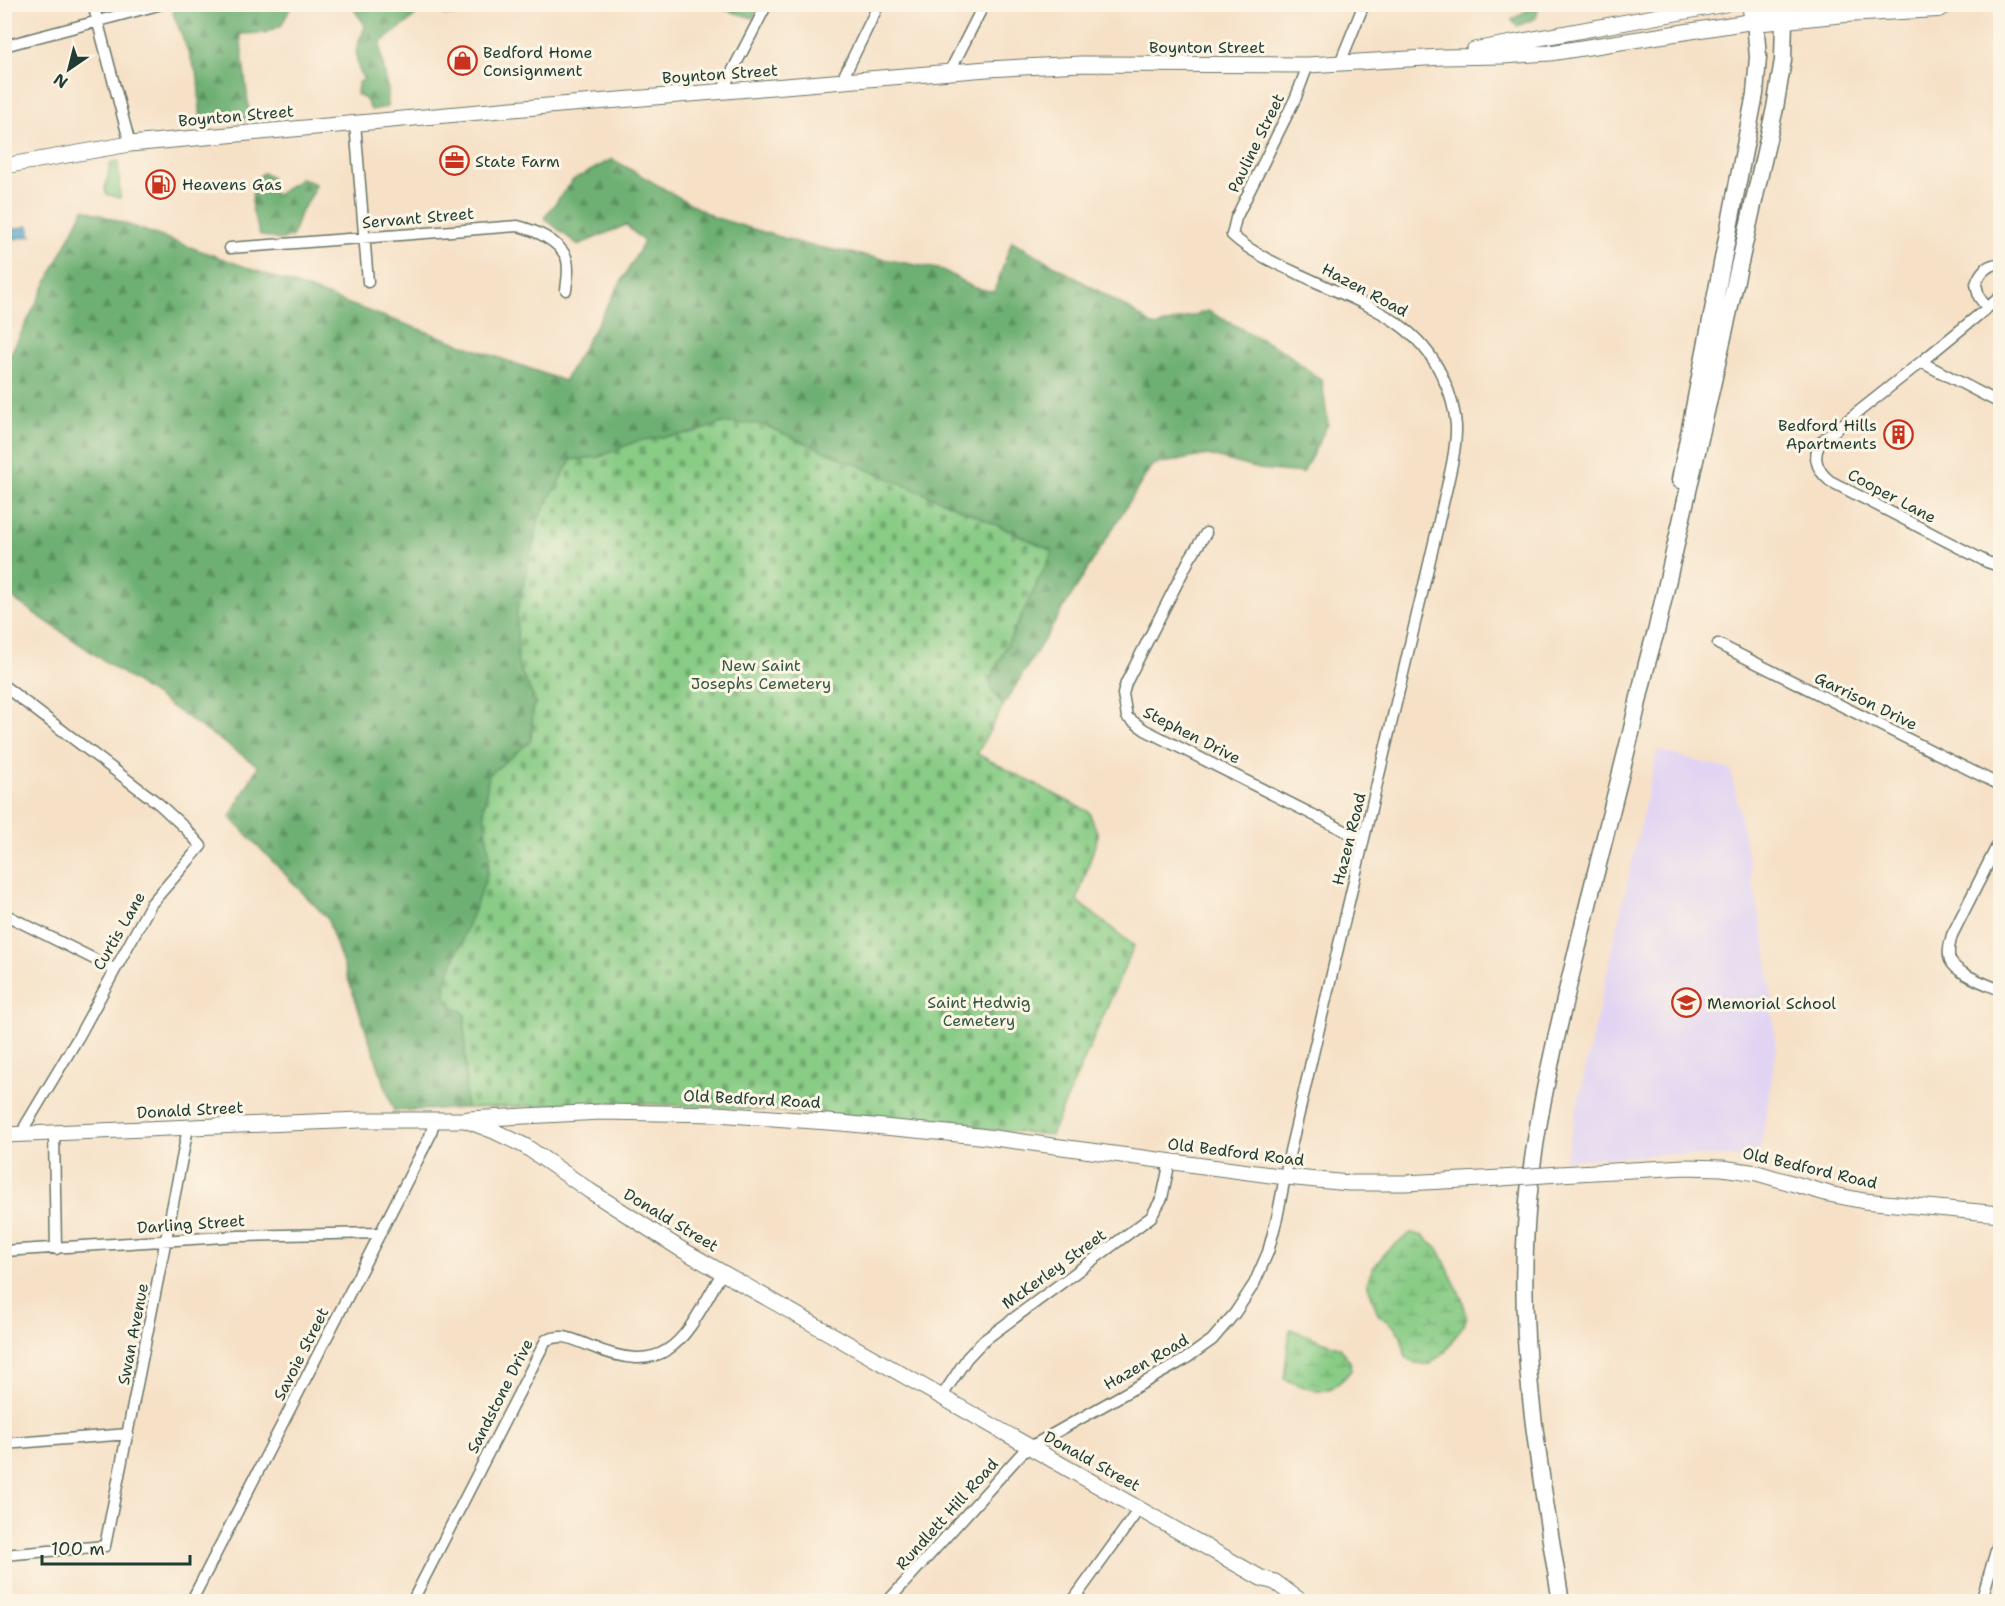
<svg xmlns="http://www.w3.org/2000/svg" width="2005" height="1606" viewBox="0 0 2005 1606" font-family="'Shantell Sans',sans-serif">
<defs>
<pattern id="forest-firs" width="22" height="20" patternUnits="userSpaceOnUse" patternTransform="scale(1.5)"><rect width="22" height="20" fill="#6eb073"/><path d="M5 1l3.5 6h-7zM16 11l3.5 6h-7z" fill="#5a905f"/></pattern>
<pattern id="wetland-marsh" width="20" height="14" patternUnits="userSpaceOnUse" patternTransform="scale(1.5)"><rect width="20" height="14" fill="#89cc86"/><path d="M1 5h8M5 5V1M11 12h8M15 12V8" fill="none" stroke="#6fa76e"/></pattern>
<pattern id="cemetery-stones" width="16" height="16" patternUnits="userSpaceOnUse" patternTransform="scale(1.5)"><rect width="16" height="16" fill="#89cc86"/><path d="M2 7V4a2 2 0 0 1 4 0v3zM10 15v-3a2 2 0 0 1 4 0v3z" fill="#6fa76e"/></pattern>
<pattern id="water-ripples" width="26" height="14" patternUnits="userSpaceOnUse" patternTransform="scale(1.5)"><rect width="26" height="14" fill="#52a3cc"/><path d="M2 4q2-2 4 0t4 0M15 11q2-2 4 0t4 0" fill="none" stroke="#4386a6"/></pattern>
</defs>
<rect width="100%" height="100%" fill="#fcf5e5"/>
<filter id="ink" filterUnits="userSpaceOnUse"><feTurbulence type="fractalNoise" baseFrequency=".0167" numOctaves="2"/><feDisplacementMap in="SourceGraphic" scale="12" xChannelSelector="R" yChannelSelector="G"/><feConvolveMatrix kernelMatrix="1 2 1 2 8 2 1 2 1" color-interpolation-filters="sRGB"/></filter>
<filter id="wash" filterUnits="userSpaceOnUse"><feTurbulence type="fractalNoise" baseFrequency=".008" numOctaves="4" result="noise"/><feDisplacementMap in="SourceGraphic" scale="24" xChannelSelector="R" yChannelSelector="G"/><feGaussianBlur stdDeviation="1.35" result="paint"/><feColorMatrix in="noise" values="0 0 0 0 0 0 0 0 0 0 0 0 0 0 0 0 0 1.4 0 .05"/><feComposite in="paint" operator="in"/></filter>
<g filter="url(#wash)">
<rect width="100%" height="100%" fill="#f6e1c7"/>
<!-- built -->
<path fill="#e1d4f3" d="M1657,750L1731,770L1767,954L1776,1052L1759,1158L1670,1154L1565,1160Z"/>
<!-- green -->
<path fill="#89cc86" stroke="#54845d" stroke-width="1.5" d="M118,161L120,198L106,194L105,188L111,163Z"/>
<!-- forest -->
<path fill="url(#forest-firs)" stroke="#467654" stroke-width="1.5" d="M177,5H292L281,26L264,33L240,34L250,120L201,124L198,77L173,13Z
M353,5V4L475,5L474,7L461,15H445L439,5L420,10L411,20L381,42C379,65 392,85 387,107L371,110L366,100L357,94L358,83L364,80C358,71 355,58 357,47C357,42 364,34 365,25L355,11Z
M710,5H761L753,18Z
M1528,5H1539L1536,18L1517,26L1512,20L1527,10Z
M612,159L713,217L807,245L943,270L972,287L994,292L1012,241L1131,310L1155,327L1208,311L1285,352L1322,381L1328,424L1303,473L1259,469L1208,455L1152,465L1003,706L992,691L990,680L1052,550L977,516L872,473L722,423L697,432L637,441L600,457L571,460L540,516L532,549L518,665L534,698L531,741L489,775L484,808L486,831L490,856L486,879L445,983L447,1002L465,1014L466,1108L394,1111L327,918L230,817L258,766L5,593L4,367L84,209L564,381L644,242L626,225L578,245L544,218L573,180Z
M263,173L271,177V191L277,195L301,178L315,184L313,193L300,213L292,237L279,240L260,235L252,209L253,182Z"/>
<!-- wetland -->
<path fill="url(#wetland-marsh)" stroke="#54845d" stroke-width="1.5" d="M1411,1233L1423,1236L1439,1250L1462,1299L1467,1316L1464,1324L1445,1352L1430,1364H1415L1406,1357L1401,1336L1394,1327L1378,1314L1367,1283L1372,1270L1387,1250Z
M1290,1329L1340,1348L1350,1361L1352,1369C1328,1400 1316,1392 1284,1379Z"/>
<!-- cemetery -->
<path fill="url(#cemetery-stones)" stroke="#54845d" stroke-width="1.5" d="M722,423L761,424L977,516L1053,551L990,679L992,691L1003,706L977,754L1089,812L1098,835L1077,901L1134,946L1051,1135L782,1111L631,1103L466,1108L465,1014L447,1002L445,983L486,879L490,856L486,831L484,808L489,775L531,741L534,698L518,665L517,610L540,516L571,460L600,457L637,441L697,432Z"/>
<!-- water -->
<path fill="url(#water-ripples)" stroke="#387080" stroke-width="1.5" d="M29,226L31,236L12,239V237H10V230Z"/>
</g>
<g filter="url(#ink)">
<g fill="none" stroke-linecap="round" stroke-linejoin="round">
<defs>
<path id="street" d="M93,4L130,144
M4,46L162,4
M1340,63L1364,4
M949,73L984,4
M841,82L879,4
M722,91L767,4
M355,123L368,282
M230,248L518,226C534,230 558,240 566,257C570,267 567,280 566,290
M2000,264C1987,264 1980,272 1976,284L1979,297L1987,308L2000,297
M1987,308L1921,362L2000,403
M1921,362L1824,439C1811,453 1815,469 1830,481L1987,562L1996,565L2000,564
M1206,533L1190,558L1126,683L1123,694L1127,717L1145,730L1363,840
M1718,644L2000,785
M4,686L159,804L185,828L201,846L151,904L79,1036L25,1126L23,1135
M2000,840L1952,935C1950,943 1947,952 1950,960C1956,974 1987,984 2000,990
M4,914L114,969
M54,1134L56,1249
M4,1251L239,1236L379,1233
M942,1396L967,1358L983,1341L1151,1217L1162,1198L1170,1161
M4,1444L128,1434
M4,1555L105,1546L188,1128
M191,1602L430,1136L435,1119
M412,1602L546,1340C564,1333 572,1339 590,1346C672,1381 686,1334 722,1273
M887,1602L1021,1454L1030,1447L1184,1360L1212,1340L1235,1313L1254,1284L1268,1252L1277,1218L1290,1151L1437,530C1443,500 1457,455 1456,426C1455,410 1450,393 1443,378C1419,323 1367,305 1316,282C1287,268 1256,257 1232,235L1236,218L1296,97L1308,65
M1072,1602L1139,1509
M1981,1602L2000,1537"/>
<path id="secondary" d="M1474,50L1725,4
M4,166L130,144L512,109L987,69L1081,64L1308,65L1442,57L1503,56L1550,53L1755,21
M468,1119L601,1112L717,1114L841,1123L979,1136L1286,1177L1349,1183H1405L1501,1178
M4,1135L360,1120H465L494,1131L525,1146L590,1191L679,1248L1261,1578L1275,1582L1302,1602
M1559,1174L1685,1167L1722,1168L1757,1173L1829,1194L1864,1201L2000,1214"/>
<path id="primary" d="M1680,480L1755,94L1758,57L1755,21
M1561,1602C1542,1484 1520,1366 1525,1247C1529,1128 1564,1007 1591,892C1604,839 1618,786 1631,733C1639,699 1645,665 1656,632L1775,108L1783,60L1784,18"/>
<path id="highway" d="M1752,4L1755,21L1845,12L1938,7L1944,4"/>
</defs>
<!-- street casing -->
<use href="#street" stroke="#6a7667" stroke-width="13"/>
<!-- secondary casing -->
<use href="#secondary" stroke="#6a7667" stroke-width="17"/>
<!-- primary casing -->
<use href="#primary" stroke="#6a7667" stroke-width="19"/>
<!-- highway casing -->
<use href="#highway" stroke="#6a7667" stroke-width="22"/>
<!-- street -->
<use href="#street" stroke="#fff" stroke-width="10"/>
<!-- secondary -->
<use href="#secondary" stroke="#fff" stroke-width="15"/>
<!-- primary -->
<use href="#primary" stroke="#fff" stroke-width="16"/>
<!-- highway -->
<use href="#highway" stroke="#fff" stroke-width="20"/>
<defs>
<path id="secondary-bridge" d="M1501,1178L1559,1174"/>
</defs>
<!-- secondary-bridge casing -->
<use href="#secondary-bridge" stroke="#6a7667" stroke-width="17" stroke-linecap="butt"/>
<!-- secondary-bridge -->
<use href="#secondary-bridge" stroke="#fff" stroke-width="15"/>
</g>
</g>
<!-- icons -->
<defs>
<symbol id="shop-ring" viewBox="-11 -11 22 22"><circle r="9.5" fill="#fcf5e5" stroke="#c8321e" stroke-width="1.5"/><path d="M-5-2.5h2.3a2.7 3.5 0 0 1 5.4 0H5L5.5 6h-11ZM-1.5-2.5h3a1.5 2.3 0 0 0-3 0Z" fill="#c8321e"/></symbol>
<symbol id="office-ring" viewBox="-11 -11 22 22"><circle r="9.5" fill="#fcf5e5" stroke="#c8321e" stroke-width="1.5"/><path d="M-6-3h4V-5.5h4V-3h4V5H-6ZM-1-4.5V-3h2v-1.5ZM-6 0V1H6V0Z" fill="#c8321e"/></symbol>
<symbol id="fuel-ring" viewBox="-11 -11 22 22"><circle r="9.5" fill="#fcf5e5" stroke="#c8321e" stroke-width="1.5"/><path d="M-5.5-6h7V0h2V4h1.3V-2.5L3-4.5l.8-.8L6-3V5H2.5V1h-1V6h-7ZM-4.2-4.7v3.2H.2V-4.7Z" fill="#c8321e"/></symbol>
<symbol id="building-ring" viewBox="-11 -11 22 22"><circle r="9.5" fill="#fcf5e5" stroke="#c8321e" stroke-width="1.5"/><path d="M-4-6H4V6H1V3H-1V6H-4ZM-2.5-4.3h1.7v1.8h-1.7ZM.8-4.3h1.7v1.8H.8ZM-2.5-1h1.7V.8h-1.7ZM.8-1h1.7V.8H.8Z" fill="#c8321e"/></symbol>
<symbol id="school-ring" viewBox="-11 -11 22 22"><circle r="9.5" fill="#fcf5e5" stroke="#c8321e" stroke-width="1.5"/><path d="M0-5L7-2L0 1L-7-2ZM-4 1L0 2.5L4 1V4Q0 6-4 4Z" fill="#c8321e"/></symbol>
</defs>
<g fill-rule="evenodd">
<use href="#shop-ring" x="446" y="44" width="33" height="33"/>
<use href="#office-ring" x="438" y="144" width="33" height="33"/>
<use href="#fuel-ring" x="144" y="168" width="33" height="33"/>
<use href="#building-ring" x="1882" y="418" width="33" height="33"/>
<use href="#school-ring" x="1670" y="986" width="33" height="33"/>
</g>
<g text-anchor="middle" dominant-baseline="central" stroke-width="6" stroke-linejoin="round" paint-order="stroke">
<!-- street labels -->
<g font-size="16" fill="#1f3d34" stroke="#fcf5e5">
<text x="1207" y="47">Boynton Street</text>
<text transform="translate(720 74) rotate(-4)">Boynton Street</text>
<text transform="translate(236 116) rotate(-5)">Boynton Street</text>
<text transform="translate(1256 143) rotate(-64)">Pauline Street</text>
<text transform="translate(418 218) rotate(-5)">Servant Street</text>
<text transform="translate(1365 290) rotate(28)">Hazen Road</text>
<text transform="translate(1892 496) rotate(28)">Cooper Lane</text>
<text transform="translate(1866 701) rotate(26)">Garrison Drive</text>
<text transform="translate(1192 735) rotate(27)">Stephen Drive</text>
<text transform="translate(1349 839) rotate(-76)">Hazen Road</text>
<text transform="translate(119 931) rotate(-60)">Curtis Lane</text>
<text transform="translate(752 1099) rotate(3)">Old Bedford Road</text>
<text transform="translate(190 1110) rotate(-3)">Donald Street</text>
<text transform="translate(1236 1152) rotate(7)">Old Bedford Road</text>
<text transform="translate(1810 1168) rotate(13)">Old Bedford Road</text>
<text transform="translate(671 1220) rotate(31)">Donald Street</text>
<text transform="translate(191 1224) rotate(-4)">Darling Street</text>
<text transform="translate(1054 1269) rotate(-36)">McKerley Street</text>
<text transform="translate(133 1334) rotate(-79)">Swan Avenue</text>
<text transform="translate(301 1354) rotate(-63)">Savoie Street</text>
<text transform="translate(1146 1362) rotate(-30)">Hazen Road</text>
<text transform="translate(500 1396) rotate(-63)">Sandstone Drive</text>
<text transform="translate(1092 1461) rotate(29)">Donald Street</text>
<text transform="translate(947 1514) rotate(-48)">Rundlett Hill Road</text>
</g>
<!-- poi labels -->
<g font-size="16" fill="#1f3d34" stroke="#fcf5e5" text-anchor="start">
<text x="483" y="52">Bedford Home<tspan x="483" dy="18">Consignment</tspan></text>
<text x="475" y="161">State Farm</text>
<text x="182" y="184">Heavens Gas</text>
<text x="1877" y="425" text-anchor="end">Bedford Hills<tspan x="1877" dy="18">Apartments</tspan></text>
<text x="1707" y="1003">Memorial School</text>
</g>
<!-- park labels -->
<g font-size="16" fill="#345a44" stroke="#fcf5e5">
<text x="761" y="665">New Saint<tspan x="761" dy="18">Josephs Cemetery</tspan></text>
<text x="979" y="1002">Saint Hedwig<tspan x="979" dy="18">Cemetery</tspan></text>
</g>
</g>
<!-- margin -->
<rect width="2005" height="1606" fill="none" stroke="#fcf5e5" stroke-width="24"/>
<!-- north arrow -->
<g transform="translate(69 69) rotate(215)" stroke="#fcf5e5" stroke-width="4.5" paint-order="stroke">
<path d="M0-4.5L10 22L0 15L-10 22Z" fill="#1f3d34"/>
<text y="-9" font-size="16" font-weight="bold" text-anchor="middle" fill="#1f3d34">N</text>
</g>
<!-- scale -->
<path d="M42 1555v9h148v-9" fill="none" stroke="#1f3d34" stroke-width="3"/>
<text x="51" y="1555" font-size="18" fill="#1f3d34" stroke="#fcf5e5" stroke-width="4.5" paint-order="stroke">100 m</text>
</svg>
